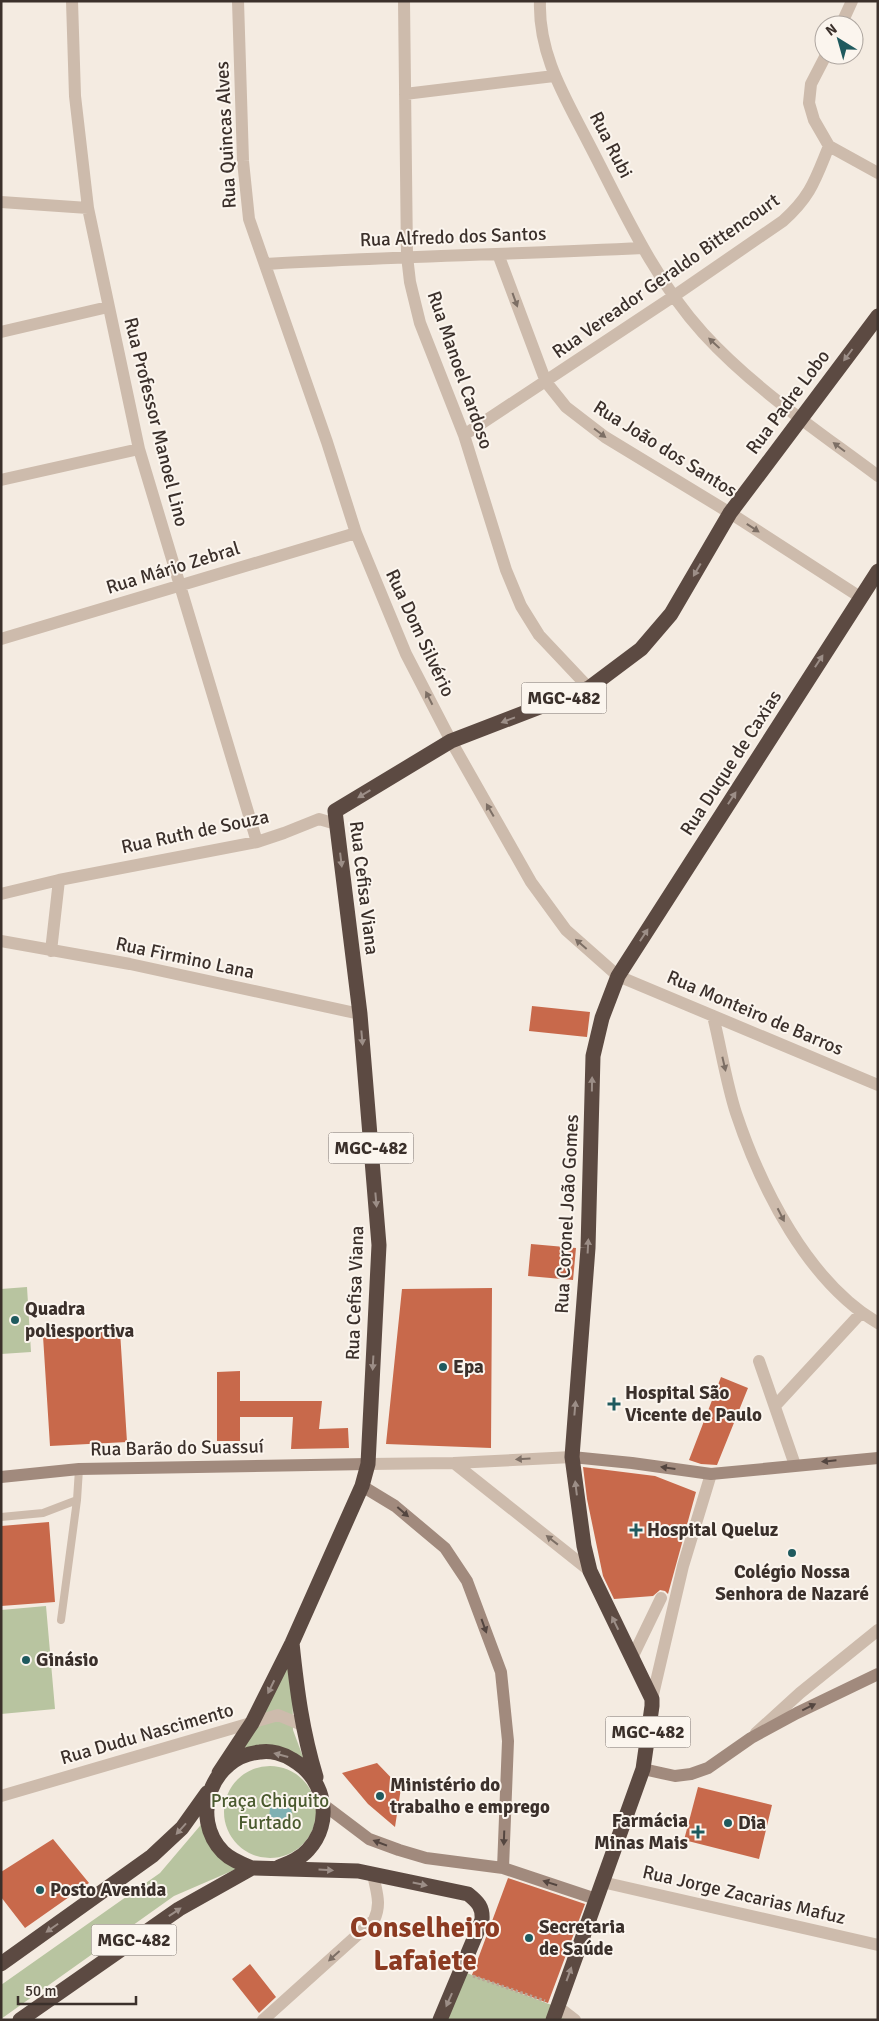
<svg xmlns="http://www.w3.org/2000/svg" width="879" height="2021" viewBox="0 0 879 2021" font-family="Signika,sans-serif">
<rect width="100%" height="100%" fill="#f4ebe1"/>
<!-- green -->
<path fill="#b8c4a0" d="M27,1287L31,1352L1,1354V1289Z
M46,1606L55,1709L1,1714V1610Z
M292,1654L293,1730L306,1765L239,1753Z
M224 1812a46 46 0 1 1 92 0a46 46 0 1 1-92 0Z
M205,1820L241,1867L174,1896L1,2019V1985L160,1873Z
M456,1969L570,2012L569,2020H440Z"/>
<!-- water -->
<path fill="#7fb0b2" d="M284,1802L290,1806L292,1813L286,1820L274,1824L269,1819L270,1808L275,1803Z"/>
<!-- building -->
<path fill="#c8694b" d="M532,1006L590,1012L587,1037L529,1031Z
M531,1244L576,1248L573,1280L528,1276Z
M492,1288L491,1448L386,1444L402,1289Z
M120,1331L127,1442L50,1446L43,1336Z
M240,1371V1401H322L319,1429L348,1428L349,1448L291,1449L293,1417H240V1441H217V1372Z
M721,1377L748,1388L717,1465L701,1464L689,1460Z
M583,1467L655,1476L696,1492L668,1594L665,1591L660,1590L653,1596L614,1599L603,1576L587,1499Z
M49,1522L55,1602L1,1606V1526Z
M377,1763L401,1788L395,1827L368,1804L342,1773Z
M698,1787L772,1805L759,1859L684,1840Z
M53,1839L89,1883L25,1928L1,1897V1872Z
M508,1878L585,1904L548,2003L472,1975Z
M250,1964L276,1997L259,2013L232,1979Z"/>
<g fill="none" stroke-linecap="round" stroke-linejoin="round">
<!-- path -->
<path stroke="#b9a596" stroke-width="3" stroke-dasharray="2.5 2.5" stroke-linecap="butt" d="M473,1976L545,2001"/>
<!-- lane -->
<path stroke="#cdbbac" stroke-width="8" d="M1,1517L43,1513L77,1500L79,1469
M61,1620L77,1500"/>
<!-- street -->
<path stroke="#cdbbac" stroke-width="12" d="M72,1L75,96L88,208L139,449L257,842
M238,1L243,161L249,219L327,442L356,533L406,654L451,741L531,882L566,930L618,976L878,1085
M404,1L407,256L410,282L420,323L464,435L506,570L521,606L539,635L589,688
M540,1C538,54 565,97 588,142C622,207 653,278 703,333C753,388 818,431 878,476
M841,25L852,1
M826,55L811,84L809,103L814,120L829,146L878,173
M405,94L554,76
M1,202L88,208
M498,254L546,382L566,407L605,437L730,513L860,597
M265,264C391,257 517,254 643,248
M1,332L108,307
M464,435L674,296L783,221C811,196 815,180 829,146
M1,480L139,449
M1,639L356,533
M1,894L59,880L257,842L284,833L319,819L336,824
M1,941L130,964L360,1014
M51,951L59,880
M713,1016C721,1048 726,1082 736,1113C761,1188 808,1282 878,1323
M759,1361L795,1465
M775,1406L861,1313
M454,1463L590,1571
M368,1464L454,1463L572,1457
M632,1658L661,1598
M652,1699L683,1566L711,1474
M756,1733L800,1693L878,1630
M1,1796L278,1715L302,1725
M602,1882L878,1945
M557,2006L575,2020
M263,2020L374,1920C382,1904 376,1891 373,1874"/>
<!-- secondary -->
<path stroke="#a18a7d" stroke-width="12" d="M572,1457L632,1463L711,1474L878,1458
M1,1477L79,1469L368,1464
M362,1486L395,1506L445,1548L467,1581L501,1672L508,1741L503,1868
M643,1769L675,1776L691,1774L708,1768L751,1738L797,1713L878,1674
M324,1805L369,1839L399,1850L426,1858L503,1868L596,1899"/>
<!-- highway -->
<path stroke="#5c4a42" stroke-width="15" d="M292,1643C297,1691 302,1730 316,1777
M219,1773L252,1723L292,1643L362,1486L368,1464L379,1245L360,1014L335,811L451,741L589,688L641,649L671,614L730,513L878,316
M279,1867C289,1863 300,1859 308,1850C334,1822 325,1779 293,1760C284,1754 271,1750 260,1752C212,1756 189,1817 223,1852C231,1860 242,1864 252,1868L358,1871L468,1894C478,1902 483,1907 482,1920L440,2020
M1,1964L152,1856L182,1828L207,1793
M20,2020L179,1909L252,1868
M553,2020L643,1769L652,1706V1699L590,1571L584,1546L572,1457L588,1248L593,1056L602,1018L618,976L878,571"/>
</g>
<!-- one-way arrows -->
<defs><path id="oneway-solid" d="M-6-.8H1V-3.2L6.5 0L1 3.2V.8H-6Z" transform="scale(1.25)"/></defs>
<g fill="#7d6f65">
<use href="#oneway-solid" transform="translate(515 300) rotate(70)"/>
<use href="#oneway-solid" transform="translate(714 343) rotate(-137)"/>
<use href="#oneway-solid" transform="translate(600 433) rotate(37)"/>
<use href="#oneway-solid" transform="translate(839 447) rotate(-143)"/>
<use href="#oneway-solid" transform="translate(753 528) rotate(33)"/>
<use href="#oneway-solid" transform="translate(429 698) rotate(-117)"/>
<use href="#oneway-solid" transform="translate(490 810) rotate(-120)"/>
<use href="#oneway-solid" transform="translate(581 944) rotate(-139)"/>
<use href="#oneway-solid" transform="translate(724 1064) rotate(77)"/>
<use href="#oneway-solid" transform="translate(781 1215) rotate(63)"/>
<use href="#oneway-solid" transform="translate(523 1459) rotate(177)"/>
<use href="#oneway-solid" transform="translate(552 1540) rotate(-142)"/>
<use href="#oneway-solid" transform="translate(334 1956) rotate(138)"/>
</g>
<g fill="#9c8e87">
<use href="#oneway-solid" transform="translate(848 355) rotate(127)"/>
<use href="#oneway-solid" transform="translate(697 570) rotate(120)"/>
<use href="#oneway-solid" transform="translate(819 661) rotate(-57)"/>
<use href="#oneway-solid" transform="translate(508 720) rotate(159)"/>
<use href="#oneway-solid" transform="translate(364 794) rotate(149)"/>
<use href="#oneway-solid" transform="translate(732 798) rotate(-57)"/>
<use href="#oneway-solid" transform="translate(341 860) rotate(83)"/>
<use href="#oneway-solid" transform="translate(644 935) rotate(-57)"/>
<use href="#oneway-solid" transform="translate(362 1038) rotate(85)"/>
<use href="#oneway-solid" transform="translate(592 1084) rotate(-89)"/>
<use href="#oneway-solid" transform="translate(376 1200) rotate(85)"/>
<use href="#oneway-solid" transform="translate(588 1246) rotate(-87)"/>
<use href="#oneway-solid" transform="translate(373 1363) rotate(93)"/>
<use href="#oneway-solid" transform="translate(575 1408) rotate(-85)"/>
<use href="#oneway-solid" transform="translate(576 1488) rotate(-97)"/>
<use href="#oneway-solid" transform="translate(615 1623) rotate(-116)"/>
<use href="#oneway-solid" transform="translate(271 1687) rotate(116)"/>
<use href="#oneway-solid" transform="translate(281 1755) rotate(-165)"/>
<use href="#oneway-solid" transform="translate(181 1829) rotate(132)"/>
<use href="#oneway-solid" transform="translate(326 1870) rotate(3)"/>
<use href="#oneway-solid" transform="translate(420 1884) rotate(12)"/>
<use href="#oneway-solid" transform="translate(175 1912) rotate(-34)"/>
<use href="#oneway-solid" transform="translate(52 1928) rotate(145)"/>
<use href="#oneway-solid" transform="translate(569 1974) rotate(-70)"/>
<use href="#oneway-solid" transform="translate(449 2000) rotate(114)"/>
</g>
<g fill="#544640">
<use href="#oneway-solid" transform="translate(829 1461) rotate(174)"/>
<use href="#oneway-solid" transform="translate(668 1468) rotate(-172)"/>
<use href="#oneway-solid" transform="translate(403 1512) rotate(41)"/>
<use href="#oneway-solid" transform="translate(484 1626) rotate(70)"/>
<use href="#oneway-solid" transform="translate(809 1707) rotate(-26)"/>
<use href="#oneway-solid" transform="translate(504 1838) rotate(92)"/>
<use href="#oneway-solid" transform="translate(380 1843) rotate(-159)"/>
<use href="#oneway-solid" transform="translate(550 1883) rotate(-162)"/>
</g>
<!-- markers -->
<g fill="#1f5a5e" stroke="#fbf5ee" stroke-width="2">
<circle cx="15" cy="1320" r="5"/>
<circle cx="443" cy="1367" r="5"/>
<path d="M611.5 1396.5h5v5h5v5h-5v5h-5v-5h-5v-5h5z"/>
<path d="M633.5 1522.5h5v5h5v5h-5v5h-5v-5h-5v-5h5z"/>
<circle cx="792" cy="1553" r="5"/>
<circle cx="26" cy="1660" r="5"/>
<circle cx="380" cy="1796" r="5"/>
<circle cx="728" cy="1823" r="5"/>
<path d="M695.5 1824.5h5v5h5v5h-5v5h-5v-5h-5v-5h5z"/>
<circle cx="40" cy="1890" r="5"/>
<circle cx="529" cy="1938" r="5"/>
</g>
<g text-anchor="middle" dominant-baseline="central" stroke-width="4" stroke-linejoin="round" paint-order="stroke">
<!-- shield labels -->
<g fill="#fbf5ee" stroke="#756b66" stroke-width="1">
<rect x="521.5" y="682.5" width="85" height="31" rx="4"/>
<rect x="328.5" y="1132.5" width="85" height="31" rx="4"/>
<rect x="605.5" y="1716.5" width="85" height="31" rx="4"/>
<rect x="91.5" y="1924.5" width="85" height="31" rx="4"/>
</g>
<g font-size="18" font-weight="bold" fill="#3b302b">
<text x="564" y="698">MGC-482</text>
<text x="371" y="1148">MGC-482</text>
<text x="648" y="1732">MGC-482</text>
<text x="134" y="1940">MGC-482</text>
</g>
<!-- street labels -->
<g font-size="19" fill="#3b302b" stroke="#fbf5ee">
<text transform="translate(226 135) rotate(-93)">Rua Quincas Alves</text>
<text transform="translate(611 145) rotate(63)">Rua Rubi</text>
<text transform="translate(453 237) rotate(-2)">Rua Alfredo dos Santos</text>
<text transform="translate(666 276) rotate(-35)">Rua Vereador Geraldo Bittencourt</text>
<text transform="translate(460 370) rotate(71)">Rua Manoel Cardoso</text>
<text transform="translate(788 402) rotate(-53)">Rua Padre Lobo</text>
<text transform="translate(156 422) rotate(76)">Rua Professor Manoel Lino</text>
<text transform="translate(665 449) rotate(32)">Rua João dos Santos</text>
<text transform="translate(173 568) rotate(-17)">Rua Mário Zebral</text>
<text transform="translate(420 633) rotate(65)">Rua Dom Silvério</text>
<text transform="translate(731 763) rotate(-57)">Rua Duque de Caxias</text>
<text transform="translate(195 832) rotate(-12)">Rua Ruth de Souza</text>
<text transform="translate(364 888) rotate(83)">Rua Cefisa Viana</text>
<text transform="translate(185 958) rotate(12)">Rua Firmino Lana</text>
<text transform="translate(755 1013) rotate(23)">Rua Monteiro de Barros</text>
<text transform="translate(567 1214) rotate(-87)">Rua Coronel João Gomes</text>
<text transform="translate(355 1293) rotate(-88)">Rua Cefisa Viana</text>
<text transform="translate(177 1448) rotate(-1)">Rua Barão do Suassuí</text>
<text transform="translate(147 1734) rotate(-16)">Rua Dudu Nascimento</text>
<text transform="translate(744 1895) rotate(13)">Rua Jorge Zacarias Mafuz</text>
</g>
<!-- poi labels -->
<g font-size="19" font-weight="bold" fill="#3b302b" stroke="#fbf5ee" text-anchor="start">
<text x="25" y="1309">Quadra<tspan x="25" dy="22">poliesportiva</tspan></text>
<text x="453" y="1367">Epa</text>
<text x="625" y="1393">Hospital São<tspan x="625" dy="22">Vicente de Paulo</tspan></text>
<text x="647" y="1530">Hospital Queluz</text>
<text x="792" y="1572" text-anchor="middle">Colégio Nossa<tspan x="792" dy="22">Senhora de Nazaré</tspan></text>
<text x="36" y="1660">Ginásio</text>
<text x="390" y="1785">Ministério do<tspan x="390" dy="22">trabalho e emprego</tspan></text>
<text x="688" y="1821" text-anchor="end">Farmácia<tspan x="688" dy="22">Minas Mais</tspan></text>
<text x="738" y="1823">Dia</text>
<text x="50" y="1890">Posto Avenida</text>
<text x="539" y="1927">Secretaria<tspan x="539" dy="22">de Saúde</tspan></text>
</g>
<!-- park labels -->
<g font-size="19" fill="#4a5a2e" stroke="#fbf5ee">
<text x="270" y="1801">Praça Chiquito<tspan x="270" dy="22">Furtado</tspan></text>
</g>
<!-- town labels -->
<g font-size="29" font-weight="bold" fill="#8c3b22" stroke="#fbf5ee">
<text x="425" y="1927">Conselheiro<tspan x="425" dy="33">Lafaiete</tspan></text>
</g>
</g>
<!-- border -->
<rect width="879" height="2021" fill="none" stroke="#3b302b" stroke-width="5"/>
<!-- north arrow -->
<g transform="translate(839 40) rotate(323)"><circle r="24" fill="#fbf5ee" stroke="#aea6a0"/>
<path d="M0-4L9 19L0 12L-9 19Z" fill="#1f5a5e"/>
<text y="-8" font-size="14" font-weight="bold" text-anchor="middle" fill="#3b302b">N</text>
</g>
<!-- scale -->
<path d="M18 1996v8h118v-8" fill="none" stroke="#3b302b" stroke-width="2.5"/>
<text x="25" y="1996" font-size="15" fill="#3b302b" stroke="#fbf5ee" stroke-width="4" paint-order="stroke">50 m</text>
</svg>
